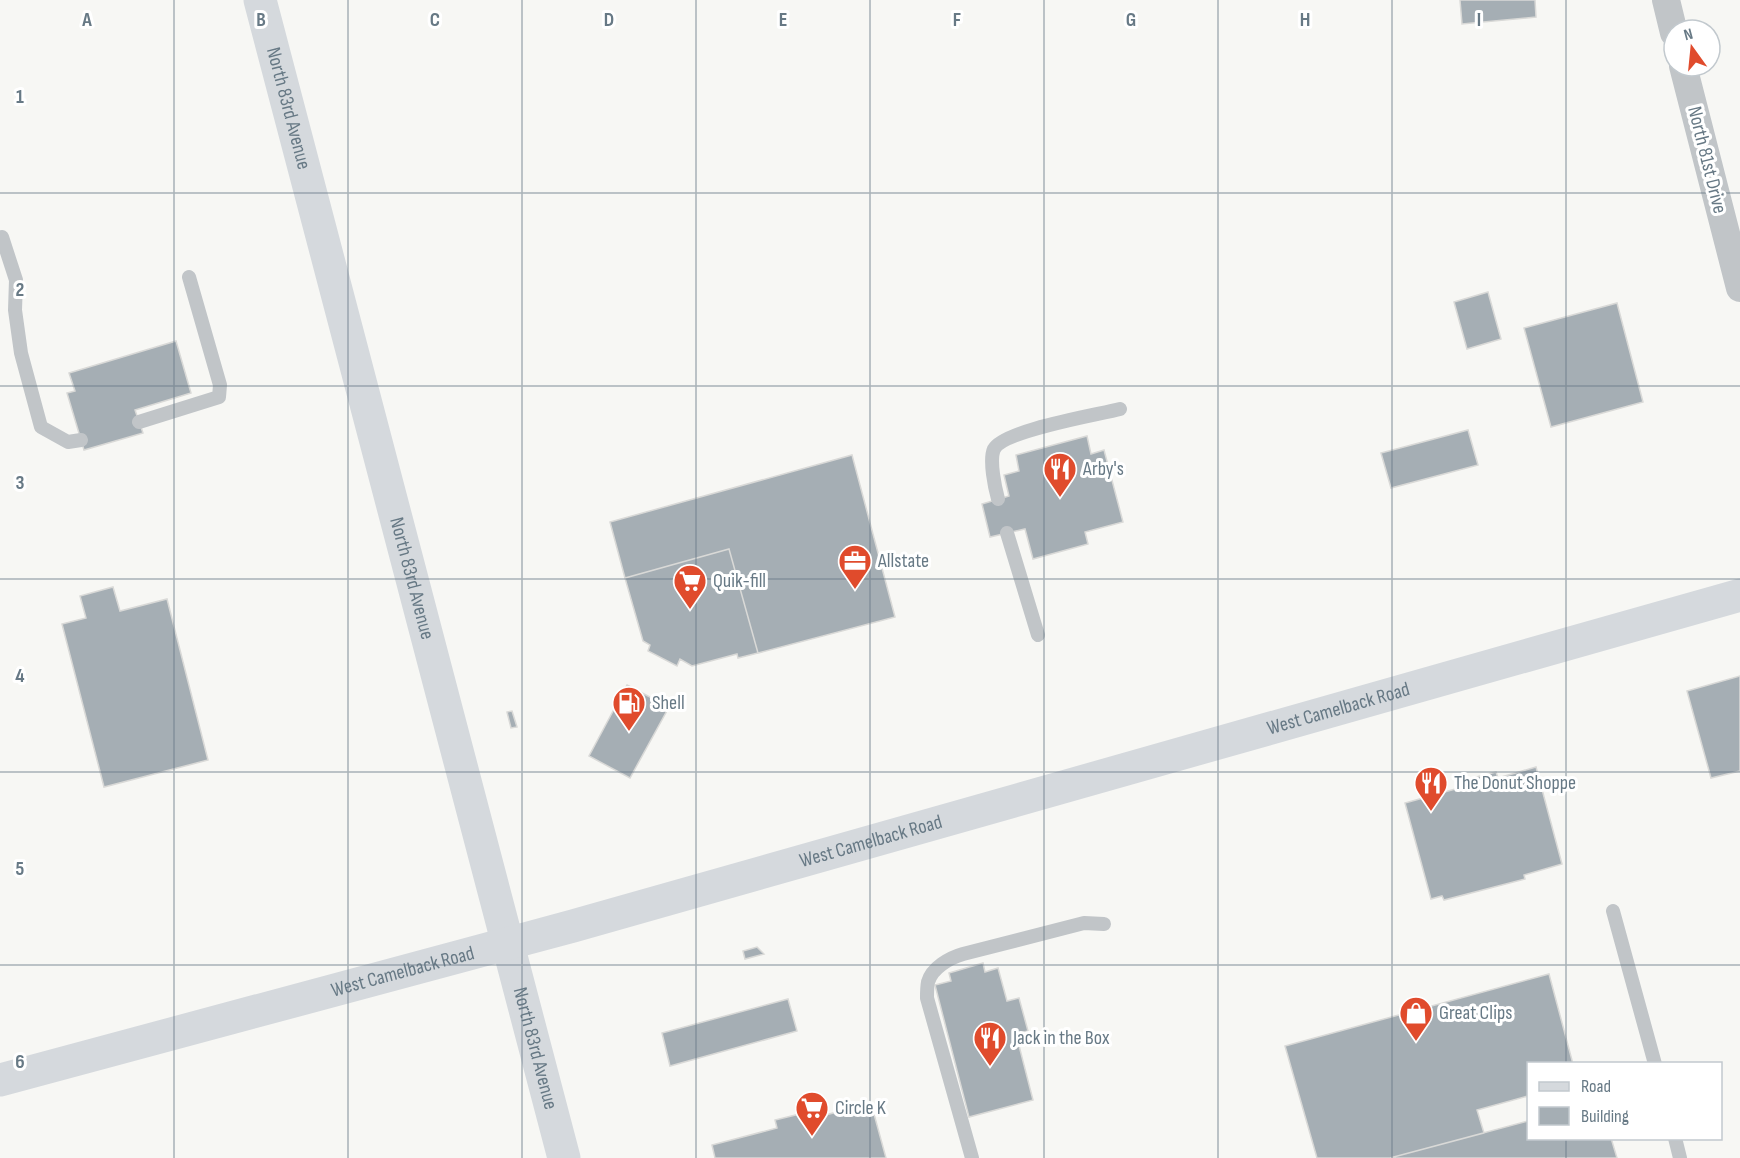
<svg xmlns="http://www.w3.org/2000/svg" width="1740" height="1158" viewBox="0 0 1740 1158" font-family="'Sofia Sans Condensed',sans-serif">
<rect width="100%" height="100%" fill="#f7f7f4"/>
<!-- building -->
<path fill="#a5aeb4" stroke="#d9d9d7" stroke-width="1.5" d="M1460,0H1535L1536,17L1462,24Z
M1488,292L1501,339L1467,349L1454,302Z
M1617,303L1643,402L1551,427L1524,328Z
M176,341L191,393L135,410L143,433L84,450L67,393L75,391L69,373Z
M1468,430L1478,465L1391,488L1381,453Z
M1087,436L1091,454L1104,450L1123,522L1085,532L1088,544L1033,559L1025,529L990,537L982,504L1009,496L1004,475L1019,471L1016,455Z
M852,455L895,617L758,653L729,549L625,578L610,522Z
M729,549L758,653L738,658L737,654L692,666L680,659L677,666L648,651L650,645L643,641L625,578Z
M113,587L120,611L167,599L208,760L104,787L62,624L86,618L80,596Z
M1740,676V771L1711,778L1687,691Z
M627,685L669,707L630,778L589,756Z
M512,711L517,727L511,728L507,712Z
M1536,767L1562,864L1524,875L1525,879L1444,900L1442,896L1431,899L1405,803L1459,788L1457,782L1496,772L1498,778Z
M757,947L764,954L745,959L743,951Z
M983,963L985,972L998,968L1007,1001L1019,998L1028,1031L1016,1034L1033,1100L969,1117L935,985L951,981L949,973Z
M1549,974L1573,1064H1528V1096L1477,1110L1484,1133L1390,1158H1317L1285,1046Z
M788,999L797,1031L670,1066L662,1033Z
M871,1103L886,1158H715L712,1145L777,1128L775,1120L812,1111L814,1118Z
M1528,1121V1138H1611L1617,1158H1390Z"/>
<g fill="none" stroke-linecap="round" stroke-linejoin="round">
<!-- service -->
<path stroke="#c1c5c8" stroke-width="14" d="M2,237L16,280L15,310L21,353L41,427L68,442L81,440
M139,422L219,397L220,385L189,277
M998,499C995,488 989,460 994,449C1004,430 1097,415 1120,409
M1007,533L1038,635
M1613,911L1655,1064
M1675,1138L1680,1158
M972,1158L927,998C927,993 927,987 928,982C932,968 949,958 963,954L1084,923L1104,924"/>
<!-- minor -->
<path stroke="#c1c5c8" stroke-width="28" d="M1666,0L1674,33
M1683,66L1740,288"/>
<!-- secondary -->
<path stroke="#d5d9dd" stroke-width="33" id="s1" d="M260,0L564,1158"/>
<!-- primary -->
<path stroke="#d5d9dd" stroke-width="33" id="s2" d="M0,1080L573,926L1740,595"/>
</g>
<!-- grid -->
<path fill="none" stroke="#677985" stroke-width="1.5" stroke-opacity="0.55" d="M174,0V1158M348,0V1158M522,0V1158M696,0V1158M870,0V1158M1044,0V1158M1218,0V1158M1392,0V1158M1566,0V1064M0,193H1740M0,386H1740M0,579H1740M0,772H1740M0,965H1740M1566,1138V1158"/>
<!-- icons -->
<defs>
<symbol id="restaurant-pin" viewBox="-11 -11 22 30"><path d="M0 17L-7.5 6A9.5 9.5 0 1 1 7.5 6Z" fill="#e04b2c" stroke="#fff"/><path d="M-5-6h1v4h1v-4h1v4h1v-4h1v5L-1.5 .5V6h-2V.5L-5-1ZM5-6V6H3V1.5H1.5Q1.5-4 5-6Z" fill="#fff"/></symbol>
<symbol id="office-pin" viewBox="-11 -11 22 30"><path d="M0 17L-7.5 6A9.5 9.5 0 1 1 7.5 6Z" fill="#e04b2c" stroke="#fff"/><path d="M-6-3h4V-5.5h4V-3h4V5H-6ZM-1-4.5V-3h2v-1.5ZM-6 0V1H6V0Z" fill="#fff"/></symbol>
<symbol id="supermarket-pin" viewBox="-11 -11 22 30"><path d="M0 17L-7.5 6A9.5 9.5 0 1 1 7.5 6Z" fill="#e04b2c" stroke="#fff"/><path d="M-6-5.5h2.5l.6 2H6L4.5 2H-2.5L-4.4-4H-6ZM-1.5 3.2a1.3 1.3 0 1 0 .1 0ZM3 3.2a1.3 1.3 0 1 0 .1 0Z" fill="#fff"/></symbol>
<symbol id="fuel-pin" viewBox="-11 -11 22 30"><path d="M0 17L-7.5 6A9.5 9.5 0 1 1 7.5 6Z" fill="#e04b2c" stroke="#fff"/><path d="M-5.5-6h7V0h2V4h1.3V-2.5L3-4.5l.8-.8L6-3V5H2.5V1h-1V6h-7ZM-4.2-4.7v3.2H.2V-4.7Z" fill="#fff"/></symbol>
<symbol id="shop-pin" viewBox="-11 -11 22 30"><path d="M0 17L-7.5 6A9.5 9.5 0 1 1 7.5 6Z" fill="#e04b2c" stroke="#fff"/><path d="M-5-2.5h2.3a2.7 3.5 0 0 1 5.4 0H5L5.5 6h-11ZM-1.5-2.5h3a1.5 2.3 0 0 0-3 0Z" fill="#fff"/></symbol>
</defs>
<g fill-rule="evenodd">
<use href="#restaurant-pin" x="1041" y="450" width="38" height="52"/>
<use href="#office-pin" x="836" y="542" width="38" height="52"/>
<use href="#supermarket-pin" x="671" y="562" width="38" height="52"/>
<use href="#fuel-pin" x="610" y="684" width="38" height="52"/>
<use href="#restaurant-pin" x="1412" y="764" width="38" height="52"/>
<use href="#shop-pin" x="1397" y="994" width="38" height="52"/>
<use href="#restaurant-pin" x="971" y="1019" width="38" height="52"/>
<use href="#supermarket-pin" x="793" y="1089" width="38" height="52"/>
</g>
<g text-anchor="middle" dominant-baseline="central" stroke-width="6" stroke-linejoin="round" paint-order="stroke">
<!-- street labels -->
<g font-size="20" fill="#677985" stroke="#fff">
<text stroke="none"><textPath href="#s1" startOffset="112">North 83rd Avenue</textPath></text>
<text transform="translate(1707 160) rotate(76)">North 81st Drive</text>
<text stroke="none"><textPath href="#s1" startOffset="598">North 83rd Avenue</textPath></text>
<text stroke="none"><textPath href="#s2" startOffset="1389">West Camelback Road</textPath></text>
<text stroke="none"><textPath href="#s2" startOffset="903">West Camelback Road</textPath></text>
<text stroke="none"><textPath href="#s2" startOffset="417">West Camelback Road</textPath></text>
<text stroke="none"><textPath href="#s1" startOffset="1084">North 83rd Avenue</textPath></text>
</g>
<!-- poi labels -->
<g font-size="20" fill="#677985" stroke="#fff" text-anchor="start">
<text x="1083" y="469">Arby's</text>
<text x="878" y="561">Allstate</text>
<text x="713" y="581">Quik-fill</text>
<text x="652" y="703">Shell</text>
<text x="1454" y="783">The Donut Shoppe</text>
<text x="1439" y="1013">Great Clips</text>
<text x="1013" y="1038">Jack in the Box</text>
<text x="835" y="1108">Circle K</text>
</g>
</g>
<g font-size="20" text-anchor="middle" font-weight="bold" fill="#677985" stroke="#fff" stroke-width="6" stroke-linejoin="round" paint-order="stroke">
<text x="87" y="26">A</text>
<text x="261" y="26">B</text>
<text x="435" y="26">C</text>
<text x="609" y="26">D</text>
<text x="783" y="26">E</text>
<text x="957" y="26">F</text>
<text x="1131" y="26">G</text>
<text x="1305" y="26">H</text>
<text x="1479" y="26">I</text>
<text x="20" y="103">1</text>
<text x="20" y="296">2</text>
<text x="20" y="489">3</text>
<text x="20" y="682">4</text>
<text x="20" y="875">5</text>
<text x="20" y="1068">6</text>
</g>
<!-- legend -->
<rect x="1527" y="1062" width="195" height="78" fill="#ffffff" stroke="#c2c9ce" stroke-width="1.5"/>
<rect x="1539" y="1082" width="30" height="9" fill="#d5d9dd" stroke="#c2c9ce" stroke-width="1.5"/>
<text x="1581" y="1092" font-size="18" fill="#677985">Road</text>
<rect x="1539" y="1107" width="30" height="18" fill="#a5aeb4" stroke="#c2c9ce" stroke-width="1.5"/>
<text x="1581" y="1122" font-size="18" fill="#677985">Building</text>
<!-- north arrow -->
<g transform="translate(1692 48) rotate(345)"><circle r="28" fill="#ffffff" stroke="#c2c9ce" stroke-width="1.5"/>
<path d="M0-4.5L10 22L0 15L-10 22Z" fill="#e04b2c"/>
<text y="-9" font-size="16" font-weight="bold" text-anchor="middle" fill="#677985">N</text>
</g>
</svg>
